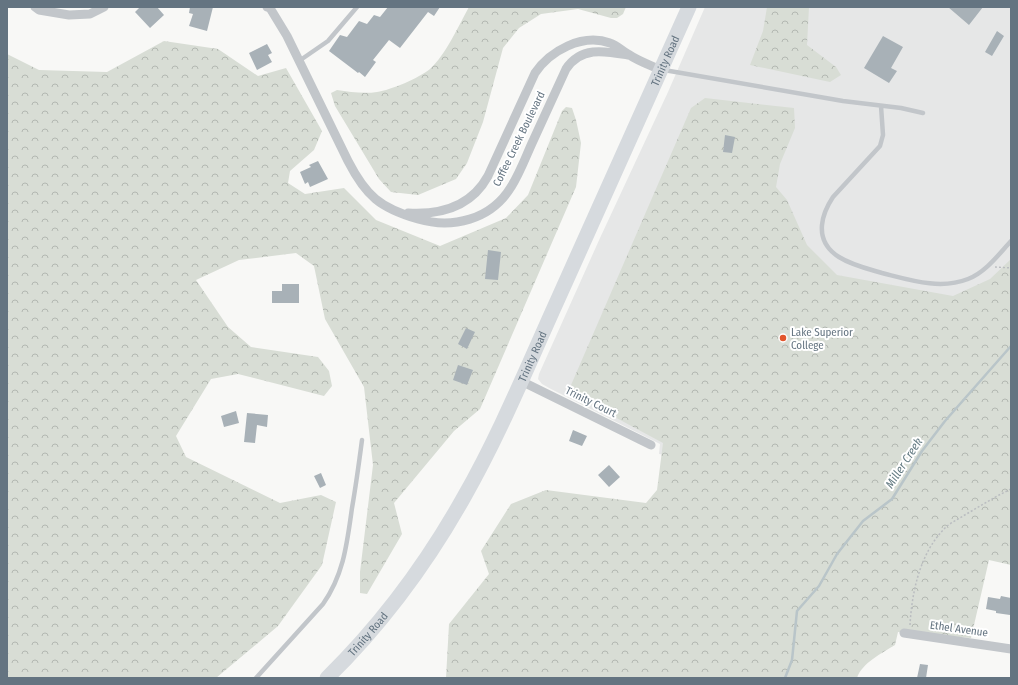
<svg xmlns="http://www.w3.org/2000/svg" width="1018" height="685" viewBox="0 0 1018 685" font-family="'Fira Sans Condensed',sans-serif">
<defs>
<pattern id="forest-crowns" width="20" height="18" patternUnits="userSpaceOnUse"><rect width="20" height="18" fill="#d8ddd5"/><path d="M2 6a3 3 0 1 1 6 0M12 15a3 3 0 1 1 6 0" fill="none" stroke="#b3b8b2"/></pattern>
</defs>
<rect width="100%" height="100%" fill="#f8f8f6"/>
<!-- built -->
<path fill="#e6e7e7" d="M705,7H1011V563L860,484L659,454L660,444L551,389L542,384L538,379L539,374L600,238L668,92Z"/>
<!-- forest -->
<path fill="url(#forest-crowns)" d="M469,7H626L623,14L617,18H611L578,9L541,14L519,28L503,48L483,122L467,163L456,179L418,195L391,192L379,179L335,106L331,93L337,90C350,92 364,94 377,92C391,90 419,78 430,69C445,56 459,25 469,7Z
M767,7H809L807,45L836,67L841,75L830,82L750,65L763,31Z
M164,41L218,49L258,76L286,68L322,131L314,150L290,171L288,183L305,194L344,188L376,220L440,246L506,218L528,195L562,111L566,107L572,108L576,120L581,143L576,187L480,409L454,431L394,503L402,534L367,594L360,593V572L373,465L364,387L325,319L314,266L296,253L239,260L196,280L228,327L251,347L318,357L329,371L332,386L324,396L238,374L211,379L176,436L186,457L280,503L321,495L336,502L322,565L278,626L216,678H7V54L39,70L107,72Z
M705,98L794,108L795,128L780,164L776,187L787,200L807,245L837,275L953,296L990,279L1011,259V565L989,560L971,638L898,632L895,645C882,653 862,663 857,678H446L449,624L489,574L481,551L511,504L546,490L646,503L657,490L663,443L568,392L691,108Z"/>
<g fill="none" stroke-linecap="round" stroke-linejoin="round">
<!-- stream -->
<path stroke="#b9c5c9" stroke-width="2.5" d="M785,678L792,660L797,611L819,586L837,554L863,521L892,499L922,451L945,421L1011,346"/>
</g>
<!-- building -->
<path fill="#a8b1b7" d="M140,7H157L164,15L150,28L135,12Z
M190,7H213L207,31L189,26L193,14L189,13Z
M388,7H440L434,16L428,12L400,48L389,40L373,60L376,62L365,77L359,72L358,73L329,51L340,35L347,37L359,21L367,24L374,15L380,17Z
M948,7H983L969,25Z
M997,31L1004,36L992,56L985,52Z
M883,36L903,47L891,68L897,71L889,83L864,68Z
M267,44L272,53L268,55L272,62L257,70L249,53Z
M725,135L735,137L732,153L723,152Z
M318,161L328,179L310,187L308,182L305,184L300,172L311,167L309,165Z
M488,250L501,252L498,280L485,279Z
M282,284H299V303H272V291H282Z
M466,328L475,332L467,349L458,344Z
M458,365L473,370L467,385L453,380Z
M236,411L239,423L224,427L221,416Z
M247,413L268,415L267,427L257,425L255,443L244,442Z
M573,430L587,436L582,446L569,441Z
M609,465L620,477L609,487L598,475Z
M321,473L326,485L320,488L314,476Z
M1001,596L1011,598L1010,615L996,613V611L986,609L988,597L1000,599Z
M920,664L928,665L926,678H917Z"/>
<g fill="none" stroke-linecap="round" stroke-linejoin="round">
<!-- path -->
<path stroke="#babdc0" stroke-width="1.5" stroke-dasharray="2 2" stroke-linecap="butt" d="M995,267L1011,268
M910,625C912,591 920,553 945,528C950,523 957,520 963,516C979,507 994,497 1011,489"/>
<!-- service -->
<path stroke="#c2c6ca" stroke-width="4.5" d="M299,61L328,41L357,7
M664,70L843,101L901,108L923,113
M881,106L883,135L880,146L833,197C827,206 823,214 822,225C819,258 858,266 882,273C910,280 940,290 968,279C986,272 999,254 1011,241
M256,678L323,604C344,574 347,543 352,508C356,485 359,463 362,440"/>
<!-- minor -->
<path stroke="#c2c6ca" stroke-width="9" d="M35,7L39,10L69,15L90,14L104,7
M267,7L270,8L287,36L348,161C366,196 380,208 418,219C452,229 491,220 511,187C520,173 526,156 533,141C544,117 555,93 566,69C581,46 605,51 628,55
M408,213C441,215 471,207 488,176L535,73C550,51 582,33 610,43C617,45 622,51 628,54C638,61 650,65 661,70
M521,381L651,445
M904,633L1011,649"/>
<!-- trunk -->
<path stroke="#d6dade" stroke-width="15" id="s1" d="M327,678C381,625 427,563 464,497C500,434 528,365 558,299C602,201 646,104 689,7"/>
</g>
<!-- markers -->
<circle fill="#e2552c" stroke="#fff" stroke-width="1.5" cx="783" cy="338" r="4"/>
<g text-anchor="middle" dominant-baseline="central" stroke-width="4" stroke-linejoin="round" paint-order="stroke">
<!-- street labels -->
<g font-size="11" fill="#647481" stroke="#fff">
<text stroke="none"><textPath href="#s1" startOffset="708">Trinity Road</textPath></text>
<text transform="translate(519 139) rotate(-64)">Coffee Creek Boulevard</text>
<text stroke="none"><textPath href="#s1" startOffset="384">Trinity Road</textPath></text>
<text transform="translate(591 402) rotate(26)">Trinity Court</text>
<text transform="translate(959 629) rotate(8)">Ethel Avenue</text>
<text stroke="none"><textPath href="#s1" startOffset="60">Trinity Road</textPath></text>
</g>
<!-- poi labels -->
<g font-size="11" fill="#647481" stroke="#fff" text-anchor="start">
<text x="791" y="332">Lake Superior<tspan x="791" dy="13">College</tspan></text>
</g>
<!-- water labels -->
<g font-size="12" font-style="italic" fill="#637a82" stroke="#fff">
<text transform="translate(904 463) rotate(-57)">Miller Creek</text>
</g>
</g>
<!-- border -->
<rect width="1018" height="685" fill="none" stroke="#647481" stroke-width="16"/>
</svg>
